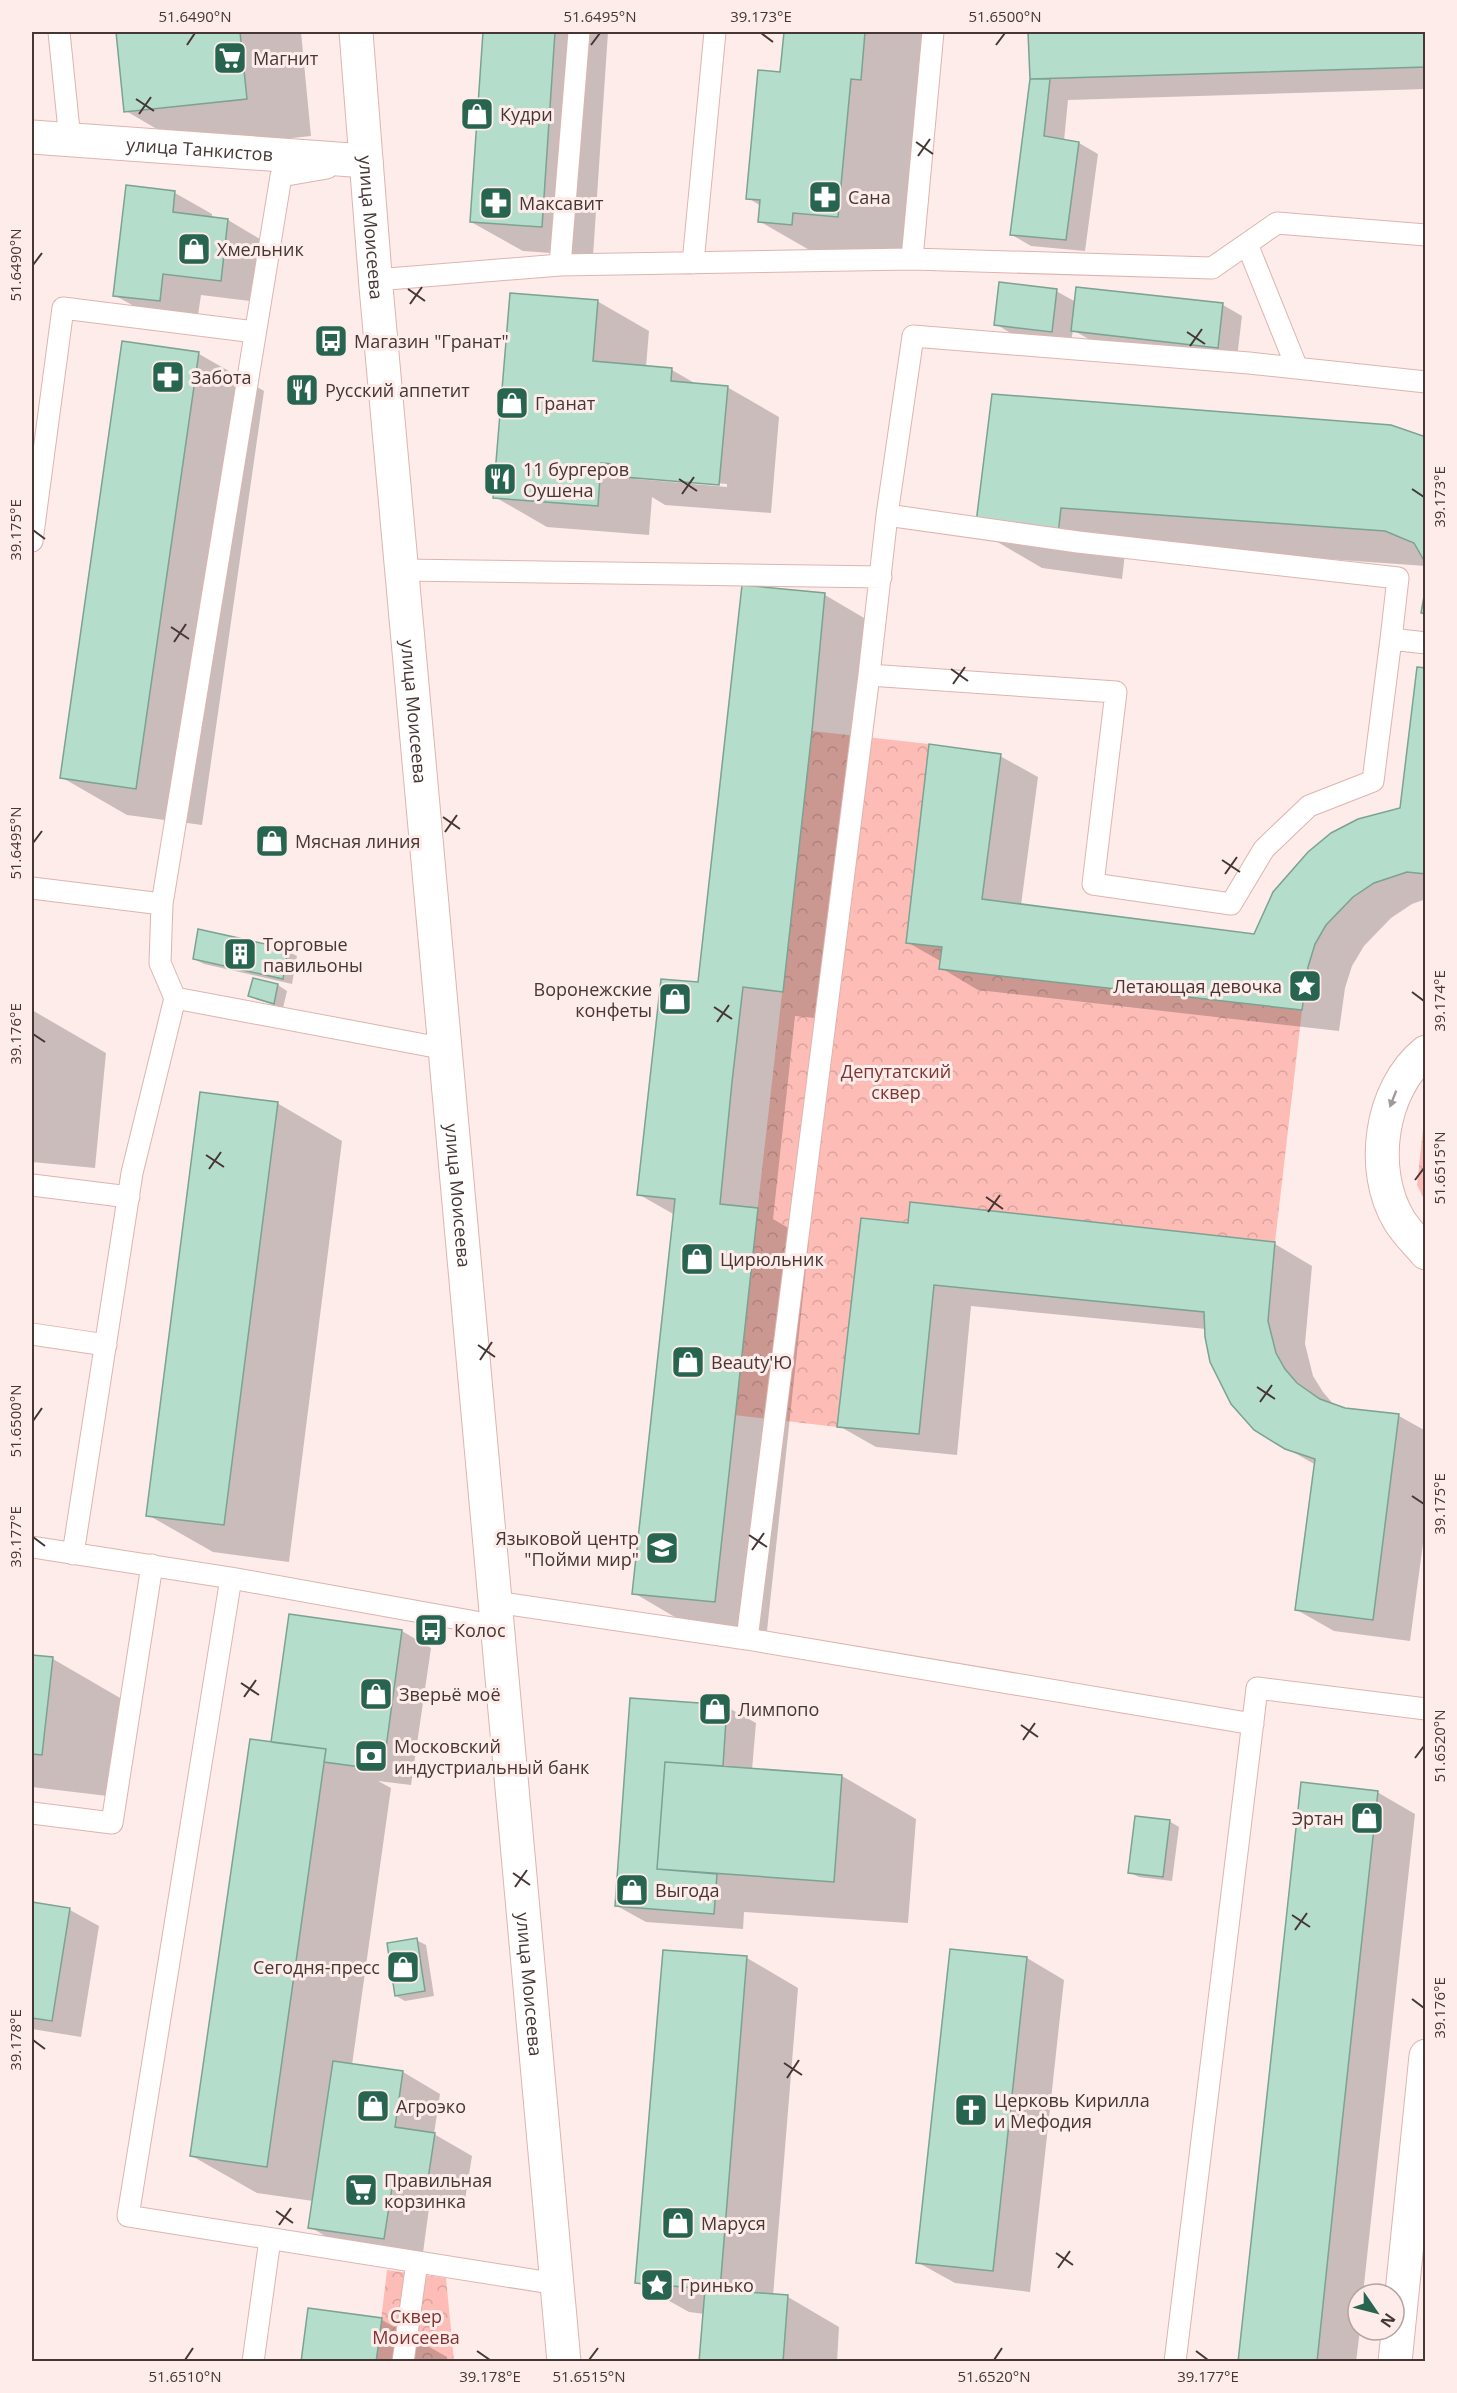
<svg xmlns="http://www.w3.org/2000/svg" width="1457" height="2393" viewBox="0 0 1457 2393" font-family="'Open Sans',sans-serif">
<defs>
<pattern id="forest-crowns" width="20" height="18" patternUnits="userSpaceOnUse" patternTransform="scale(1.5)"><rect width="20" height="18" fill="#fdbdb6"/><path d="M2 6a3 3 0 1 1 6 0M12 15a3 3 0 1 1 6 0" fill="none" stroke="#daa39d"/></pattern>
</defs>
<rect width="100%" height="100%" fill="#fdecea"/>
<!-- forest -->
<path fill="url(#forest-crowns)" d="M812,731L929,744L906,943L942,947L940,969L1302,1010L1275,1242L910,1202L908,1223L862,1218L837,1427L734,1415Z
M1425,1110V1201L1417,1185Z
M387,2270L446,2278L454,2361L376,2362Z"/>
<!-- shadow -->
<path fill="#0003" fill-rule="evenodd" d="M119,32H301L311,136L191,149L126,111Z
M484,32H608L593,256L523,251L471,222Z
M785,32H934L903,254L825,259L759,221L761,206L748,198L781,74Z
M1030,32H1426V89L1068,100L1064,141L1079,143L1098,154L1085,251L1031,246L1012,235L1036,81L1031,78Z
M175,193L212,214V218L228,220L265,242L258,302L201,295L197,322L152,316L114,295Z
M1056,291L1076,302L1223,305L1242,316L1237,358L1092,341L1073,330L1071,342L1015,336L996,324Z
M597,301L649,331L646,367L672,370L698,385L727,387L779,417L771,513L665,505L652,497L649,535L547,527L495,497ZM633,476L727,484V487L637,479Z
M124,343L199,354L264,391L202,825L127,815L61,777Z
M993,395L1426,438V566L1126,545L1122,579L1042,568L977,530Z
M825,595L876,625L834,1020L795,1016L773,1219L809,1240L767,1631L685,1623L634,1593L675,1215L638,1194L700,984Z
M1426,670V899L1412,904L1391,918L1364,946L1352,966L1345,988L1339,1031L978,990L941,968L942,962L907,942L1000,756L1038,777L1021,905L1255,935L1401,809Z
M287,951L297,956L292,984L204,964L194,959Z
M278,985L287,991L283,1008L259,1000L250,995Z
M32,1010L106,1053L95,1168L32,1162Z
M277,1103L342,1141L289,1562L213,1552L148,1515Z
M911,1203L1275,1244L1312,1266L1305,1344L1313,1376L1323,1392L1334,1405L1345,1409L1399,1416L1426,1431V1521L1410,1641L1334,1631L1297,1610L1316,1465L1286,1448L1206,1329L971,1306L957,1455L876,1447L839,1426L909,1225Z
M402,1631L431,1648L411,1785L378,1781L391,1788L352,2065L403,2072L440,2094L434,2134L472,2156L464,2206L430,2201L422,2260L347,2249L310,2227L313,2201L257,2193L192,2156L272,1743Z
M32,1656L53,1659L127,1702L116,1797L32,1787Z
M631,1700L727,1707L756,1723L752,1770L842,1776L916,1819L908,1923L744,1912L743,1929L646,1922L617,1906Z
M1377,1792L1415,1814L1363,2294H1358L1360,2330L1356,2362H1240Z
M1169,1821L1179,1827L1172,1881L1139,1877L1129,1872Z
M32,1904L70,1910L99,1926L81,2037L32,2029Z
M416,1940L426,1945L434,1996L405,2001L396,1996Z
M747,1958L798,1988L773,2296L788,2297L839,2327L837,2362H701L705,2314L689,2312L637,2283Z
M1027,1958L1064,1980L1030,2292L955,2283L917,2262Z
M382,2320L447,2357V2362H302Z"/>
<!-- building -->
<path fill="#b4ddcc" stroke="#7ba292" stroke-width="1.5" d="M116,32H240L247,99L124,112Z
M483,32H555L542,227L470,222Z
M784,32H865L861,80L851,79L838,217L793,213L792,225L758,222L760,200L746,199L758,70L780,72Z
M1028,32H1426V67L1030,79Z
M1030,79H1050L1044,136L1079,142L1066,240L1010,235Z
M126,185L175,191L173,212L228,219L221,281L163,274L160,301L113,296Z
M999,282L1057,289L1052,332L994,325Z
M1076,287L1223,303L1218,348L1071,331Z
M510,293L598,300L593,361L672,368L671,381L728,386L719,485L612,476L614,464L601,463L598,506L493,498Z
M122,341L199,352L136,789L60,778Z
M992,394L1391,425L1426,437V564L1414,543L1385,531L1061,508L1057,543L975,531Z
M742,585L825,593L812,731L783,992L743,987L732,1082L720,1204L758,1208L715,1602L632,1594L675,1199L637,1195L661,979L698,982Z
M1426,585V614L1421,613Z
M1417,667L1426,668V874L1407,872L1374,883L1353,897L1326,925L1315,944L1308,967L1302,1010L939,969L942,947L906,943L929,744L1001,754L982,899L1254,934L1273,892L1308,852L1331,833L1358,819L1400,808Z
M198,929L288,949L283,979L193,959Z
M253,978L278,984L274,1004L248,996Z
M200,1092L278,1102L224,1525L146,1516Z
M910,1202L1275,1242L1268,1321L1276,1353L1285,1369L1297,1383L1320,1399L1345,1408L1399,1414L1373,1620L1295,1610L1315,1459L1285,1449L1254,1430L1231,1404L1210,1362L1205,1337L1204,1312L934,1285L919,1434L837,1427L861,1218L908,1223Z
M289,1614L402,1630L383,1770L324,1762L326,1749L271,1742Z
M32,1655L53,1657L42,1755L32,1754Z
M630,1698L727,1705L723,1766L665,1762L657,1869L717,1874L714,1914L615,1906Z
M250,1739L326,1749L267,2167L190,2156Z
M665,1762L842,1775L834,1882L657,1869Z
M1301,1782L1378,1791L1340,2142L1317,2362H1238Z
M1135,1816L1170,1820L1163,1877L1128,1873Z
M32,1902L70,1908L52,2021L32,2018Z
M417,1938L425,1991L395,1996L387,1943Z
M950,1949L1027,1957L993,2271L916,2263Z
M663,1950L747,1956L720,2290L635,2283Z
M333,2061L403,2071L395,2127L435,2133L427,2186L393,2181L384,2239L308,2228Z
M705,2289L788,2295L783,2362H699Z
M308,2308L382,2318L376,2362H301Z"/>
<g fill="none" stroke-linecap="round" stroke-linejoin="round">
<defs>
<path id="service" d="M59,32L70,140
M327,168L281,176L162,904L160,963L175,998L446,1049
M1247,244L1297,368
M912,259L933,32
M693,263L715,32
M560,265L579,32
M376,280L560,265L912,259L1212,268L1277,223L1426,235
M887,515L1078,542L1398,578L1391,639L1426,643
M32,541L63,308L255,332
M402,570L881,577
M869,675L1116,692L1093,884L1231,904L1264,849L1309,806L1373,781L1391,639
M32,888L162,904
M32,1185L129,1197
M32,1334L106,1345
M32,1547L231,1578L498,1626
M73,1554L132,1173L175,998
M231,1578L128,2216L557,2284
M495,1602L747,1639L869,675L887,515L913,336L1249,363L1426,382
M747,1639L1253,1724
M32,1813L112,1823L152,1565
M253,2362L270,2239
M403,2362L417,2262
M1175,2362L1257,1688L1426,1709"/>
<g id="minor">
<path id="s1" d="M32,137L366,161"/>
<path d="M1426,1052C1380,1089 1369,1170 1399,1220C1406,1232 1417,1242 1426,1253"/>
<path d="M1395,2362L1426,2056"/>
</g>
<g id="tertiary">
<path id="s2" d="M356,32L376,287L564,2362"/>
</g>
</defs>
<!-- service casing -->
<use href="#service" stroke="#deb4af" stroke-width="23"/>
<!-- minor casing -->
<use href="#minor" stroke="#deb4af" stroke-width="35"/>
<!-- tertiary casing -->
<use href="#tertiary" stroke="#deb4af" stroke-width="35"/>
<!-- service -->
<use href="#service" stroke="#fff" stroke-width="21"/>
<!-- minor -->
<use href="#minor" stroke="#fff" stroke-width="33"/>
<!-- tertiary -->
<use href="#tertiary" stroke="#fff" stroke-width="33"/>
</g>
<!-- one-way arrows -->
<defs><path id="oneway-solid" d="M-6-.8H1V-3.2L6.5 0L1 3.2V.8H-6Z" transform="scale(1.5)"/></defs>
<use fill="#a29a9a" href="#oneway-solid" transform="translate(1393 1099) rotate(111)"/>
<!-- ticks -->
<path fill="none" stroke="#463634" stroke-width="2" d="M761,33L773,42M187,45L195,33M591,45L600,33M996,45L1005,33M136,99L154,111M139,114L151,97M916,142L933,154M918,156L930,139M33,265L42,253M408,289L425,301M410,304L422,287M1187,332L1205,344M1190,346L1202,329M679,479L697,491M1412,489L1424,497M682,494L694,477M33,530L45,539M171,627L189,639M174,642L186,624M951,669L968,681M953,684L965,667M443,817L460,829M445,832L457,815M33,843L42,831M1222,860L1240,872M1225,874L1237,857M1412,992L1424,1001M714,1007L732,1019M717,1022L729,1005M33,1034L45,1042M206,1155L224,1167M209,1169L221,1152M1415,1180L1424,1168M986,1197L1003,1209M988,1212L1000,1195M478,1345L495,1357M480,1360L492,1342M1257,1387L1275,1399M1260,1402L1272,1385M33,1421L42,1408M1412,1496L1424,1504M749,1535L767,1547M33,1537L45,1546M752,1550L764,1533M241,1683L259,1695M244,1697L256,1680M1021,1725L1038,1737M1023,1740L1035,1723M1415,1758L1424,1746M513,1873L530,1885M515,1887L527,1870M1292,1915L1310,1927M1295,1930L1307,1913M1412,1999L1424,2008M33,2040L45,2049M784,2063L802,2075M787,2078L799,2060M276,2211L293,2223M279,2225L291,2208M1056,2253L1073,2265M1058,2268L1070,2251M477,2351L490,2360M1196,2351L1208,2360M185,2360L193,2348M589,2360L598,2348M994,2360L1002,2348"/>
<!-- icons -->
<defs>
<symbol id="supermarket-square" viewBox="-11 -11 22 22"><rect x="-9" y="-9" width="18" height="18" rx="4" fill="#286550" stroke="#fdecea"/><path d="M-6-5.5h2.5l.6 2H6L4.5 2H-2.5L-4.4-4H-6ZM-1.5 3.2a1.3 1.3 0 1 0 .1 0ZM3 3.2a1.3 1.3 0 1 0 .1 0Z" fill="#fff"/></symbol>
<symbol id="shop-square" viewBox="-11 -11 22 22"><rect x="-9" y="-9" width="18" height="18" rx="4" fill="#286550" stroke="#fdecea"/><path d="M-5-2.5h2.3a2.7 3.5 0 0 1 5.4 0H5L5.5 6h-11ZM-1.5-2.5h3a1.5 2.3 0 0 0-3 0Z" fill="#fff"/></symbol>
<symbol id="pharmacy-square" viewBox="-11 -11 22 22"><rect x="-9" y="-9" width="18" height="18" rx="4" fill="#286550" stroke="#fdecea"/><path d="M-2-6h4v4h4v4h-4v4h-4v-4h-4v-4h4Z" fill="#fff"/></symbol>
<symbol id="bus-square" viewBox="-11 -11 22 22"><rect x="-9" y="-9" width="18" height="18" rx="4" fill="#286550" stroke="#fdecea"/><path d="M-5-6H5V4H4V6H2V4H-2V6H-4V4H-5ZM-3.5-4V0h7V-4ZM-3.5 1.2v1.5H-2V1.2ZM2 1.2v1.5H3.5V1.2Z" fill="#fff"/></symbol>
<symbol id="restaurant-square" viewBox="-11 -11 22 22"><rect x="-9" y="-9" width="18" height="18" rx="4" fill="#286550" stroke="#fdecea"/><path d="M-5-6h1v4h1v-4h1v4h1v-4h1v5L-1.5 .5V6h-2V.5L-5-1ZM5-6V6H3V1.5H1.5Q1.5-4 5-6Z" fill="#fff"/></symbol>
<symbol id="building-square" viewBox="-11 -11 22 22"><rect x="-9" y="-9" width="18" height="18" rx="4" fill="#286550" stroke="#fdecea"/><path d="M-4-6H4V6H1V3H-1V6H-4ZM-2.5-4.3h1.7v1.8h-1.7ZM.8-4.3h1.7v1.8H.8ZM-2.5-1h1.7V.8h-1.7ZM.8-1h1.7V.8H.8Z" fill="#fff"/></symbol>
<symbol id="sight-square" viewBox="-11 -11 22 22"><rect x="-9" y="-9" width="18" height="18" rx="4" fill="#286550" stroke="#fdecea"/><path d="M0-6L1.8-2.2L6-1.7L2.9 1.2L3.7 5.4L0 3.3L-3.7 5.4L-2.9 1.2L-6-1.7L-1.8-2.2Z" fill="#fff"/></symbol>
<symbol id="school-square" viewBox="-11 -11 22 22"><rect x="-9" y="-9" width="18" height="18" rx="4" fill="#286550" stroke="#fdecea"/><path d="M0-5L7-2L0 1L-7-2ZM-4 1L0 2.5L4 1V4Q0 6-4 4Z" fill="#fff"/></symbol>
<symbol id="bank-square" viewBox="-11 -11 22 22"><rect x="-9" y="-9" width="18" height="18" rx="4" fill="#286550" stroke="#fdecea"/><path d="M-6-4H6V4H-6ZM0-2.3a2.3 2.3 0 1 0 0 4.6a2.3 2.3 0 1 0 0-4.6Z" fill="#fff"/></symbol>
<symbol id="church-square" viewBox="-11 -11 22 22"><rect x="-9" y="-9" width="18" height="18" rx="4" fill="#286550" stroke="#fdecea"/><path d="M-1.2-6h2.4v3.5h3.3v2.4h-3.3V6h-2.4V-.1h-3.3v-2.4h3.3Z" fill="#fff"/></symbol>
</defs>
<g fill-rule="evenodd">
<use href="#supermarket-square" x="211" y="39" width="38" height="38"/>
<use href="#shop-square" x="458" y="95" width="38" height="38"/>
<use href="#pharmacy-square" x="806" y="178" width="38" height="38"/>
<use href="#pharmacy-square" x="477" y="184" width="38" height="38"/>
<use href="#shop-square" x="175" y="230" width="38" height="38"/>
<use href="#bus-square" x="312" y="322" width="38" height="38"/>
<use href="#pharmacy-square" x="149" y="358" width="38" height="38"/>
<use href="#restaurant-square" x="283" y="371" width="38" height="38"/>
<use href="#shop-square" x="493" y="384" width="38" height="38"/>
<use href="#restaurant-square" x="481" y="460" width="38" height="38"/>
<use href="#shop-square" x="253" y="822" width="38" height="38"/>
<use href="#building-square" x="221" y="935" width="38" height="38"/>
<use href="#sight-square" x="1286" y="967" width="38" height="38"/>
<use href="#shop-square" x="656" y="980" width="38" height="38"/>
<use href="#shop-square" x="678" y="1240" width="38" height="38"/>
<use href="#shop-square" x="669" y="1343" width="38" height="38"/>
<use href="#school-square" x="643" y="1529" width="38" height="38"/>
<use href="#bus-square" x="412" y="1611" width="38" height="38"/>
<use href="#shop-square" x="357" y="1675" width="38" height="38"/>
<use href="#shop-square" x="696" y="1690" width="38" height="38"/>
<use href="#bank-square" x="352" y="1737" width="38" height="38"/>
<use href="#shop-square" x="1348" y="1799" width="38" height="38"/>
<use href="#shop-square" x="613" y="1871" width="38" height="38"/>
<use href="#shop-square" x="384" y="1948" width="38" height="38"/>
<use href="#shop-square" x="354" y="2087" width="38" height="38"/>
<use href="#church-square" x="952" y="2091" width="38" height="38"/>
<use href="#supermarket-square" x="342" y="2171" width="38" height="38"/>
<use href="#shop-square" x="659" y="2204" width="38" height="38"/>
<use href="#sight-square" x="638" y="2266" width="38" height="38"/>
</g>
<g text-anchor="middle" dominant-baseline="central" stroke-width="6" stroke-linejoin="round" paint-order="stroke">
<!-- poi labels -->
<g font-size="18" fill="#463634" stroke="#fdecea" text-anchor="start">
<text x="253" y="58">Магнит</text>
<text x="500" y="114">Кудри</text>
<text x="848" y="197">Сана</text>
<text x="519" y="203">Максавит</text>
<text x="217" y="249">Хмельник</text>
<text x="354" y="341">Магазин "Гранат"</text>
<text x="191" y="377">Забота</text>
<text x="325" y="390">Русский аппетит</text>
<text x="535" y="403">Гранат</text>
<text x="523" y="469">11 бургеров<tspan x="523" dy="21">Оушена</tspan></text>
<text x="295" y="841">Мясная линия</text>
<text x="263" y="944">Торговые<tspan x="263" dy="21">павильоны</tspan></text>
<text x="1282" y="986" text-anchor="end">Летающая девочка</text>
<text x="652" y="989" text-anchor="end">Воронежские<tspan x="652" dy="21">конфеты</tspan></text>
<text x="720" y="1259">Цирюльник</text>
<text x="711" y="1362">Beauty'Ю</text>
<text x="639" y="1538" text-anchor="end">Языковой центр<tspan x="639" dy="21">"Пойми мир"</tspan></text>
<text x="454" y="1630">Колос</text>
<text x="399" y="1694">Зверьё моё</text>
<text x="738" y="1709">Лимпопо</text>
<text x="394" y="1746">Московский<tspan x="394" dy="21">индустриальный банк</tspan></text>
<text x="1344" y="1818" text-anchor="end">Эртан</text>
<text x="655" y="1890">Выгода</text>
<text x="380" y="1967" text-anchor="end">Сегодня-пресс</text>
<text x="994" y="2100">Церковь Кирилла<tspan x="994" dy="21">и Мефодия</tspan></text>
<text x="396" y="2106">Агроэко</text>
<text x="384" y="2180">Правильная<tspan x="384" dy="21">корзинка</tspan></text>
<text x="701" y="2223">Маруся</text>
<text x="680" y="2285">Гринько</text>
</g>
<!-- street labels -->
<g font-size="18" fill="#463634" stroke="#fdecea">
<text stroke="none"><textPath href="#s1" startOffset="168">улица Танкистов</textPath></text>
<text stroke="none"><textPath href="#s2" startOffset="196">улица Моисеева</textPath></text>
<text stroke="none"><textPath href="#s2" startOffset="682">улица Моисеева</textPath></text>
<text stroke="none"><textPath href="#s2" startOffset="1168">улица Моисеева</textPath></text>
<text stroke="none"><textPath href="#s2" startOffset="1960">улица Моисеева</textPath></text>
</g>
<!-- park labels -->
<g font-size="18" fill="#803430" stroke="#fdecea">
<text x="896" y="1071">Депутатский<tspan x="896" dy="21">сквер</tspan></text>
<text x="416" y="2316">Сквер<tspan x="416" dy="21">Моисеева</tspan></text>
</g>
</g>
<!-- border -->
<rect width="1457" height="2393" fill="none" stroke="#fdecea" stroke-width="66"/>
<!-- north arrow -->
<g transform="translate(1376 2312) rotate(125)"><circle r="28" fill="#fdecea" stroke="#b4a3a1" stroke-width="1.5"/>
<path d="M0-4.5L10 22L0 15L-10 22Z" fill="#286550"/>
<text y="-9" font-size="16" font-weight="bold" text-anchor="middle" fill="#463634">N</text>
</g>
<rect x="33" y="33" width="1391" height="2327" fill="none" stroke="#463634" stroke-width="2"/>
<g font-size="15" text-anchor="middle" fill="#463634">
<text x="195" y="22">51.6490°N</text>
<text x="600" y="22">51.6495°N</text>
<text x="761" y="22">39.173°E</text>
<text x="1005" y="22">51.6500°N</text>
<text transform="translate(16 265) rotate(-90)" y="5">51.6490°N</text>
<text transform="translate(1440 497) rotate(-90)" y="5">39.173°E</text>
<text transform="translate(16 530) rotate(-90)" y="5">39.175°E</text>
<text transform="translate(16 843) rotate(-90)" y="5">51.6495°N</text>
<text transform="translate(1440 1001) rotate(-90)" y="5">39.174°E</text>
<text transform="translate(16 1034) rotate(-90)" y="5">39.176°E</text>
<text transform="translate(1440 1168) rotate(-90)" y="5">51.6515°N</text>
<text transform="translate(16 1421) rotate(-90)" y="5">51.6500°N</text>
<text transform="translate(1440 1504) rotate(-90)" y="5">39.175°E</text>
<text transform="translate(16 1537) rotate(-90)" y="5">39.177°E</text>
<text transform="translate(1440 1746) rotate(-90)" y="5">51.6520°N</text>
<text transform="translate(1440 2008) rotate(-90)" y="5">39.176°E</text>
<text transform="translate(16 2040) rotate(-90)" y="5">39.178°E</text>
<text x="185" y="2382">51.6510°N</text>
<text x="490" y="2382">39.178°E</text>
<text x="589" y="2382">51.6515°N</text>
<text x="994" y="2382">51.6520°N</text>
<text x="1208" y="2382">39.177°E</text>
</g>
</svg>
